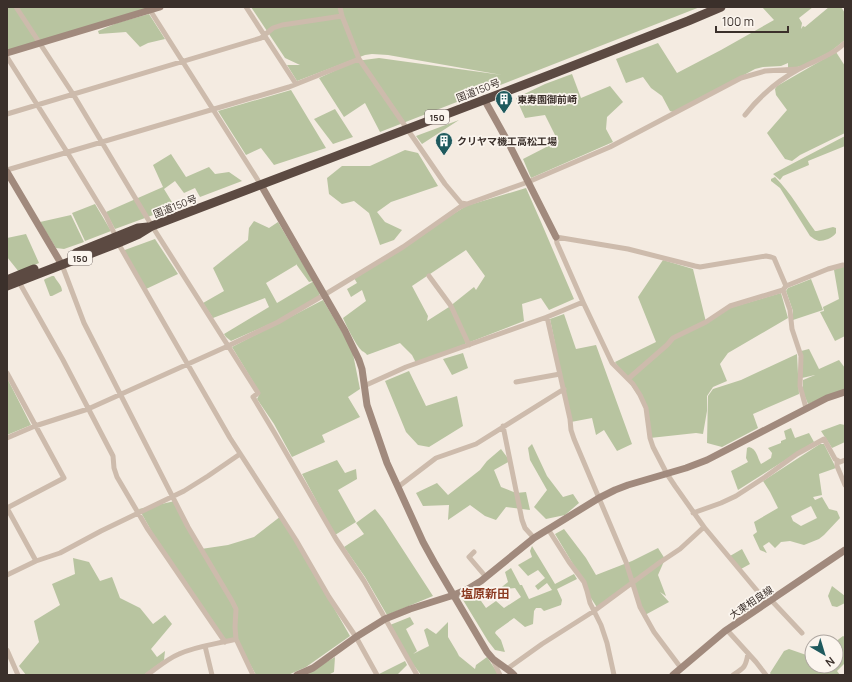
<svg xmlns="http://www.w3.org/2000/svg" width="852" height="682" viewBox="0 0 852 682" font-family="Manrope,'Noto Sans JP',sans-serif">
<rect width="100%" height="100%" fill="#f4ebe1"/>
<!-- green -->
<path fill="#b8c4a0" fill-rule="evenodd" d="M7,7H160L7,52Z
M251,7H700L380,132L365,103L344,117L319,78L356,61L379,58L502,75L388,55L372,54L365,55L297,81L287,65H300L285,58Z
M762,7H813L799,18L802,23L801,29L803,26L805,27L829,7H841L845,13V40L830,52L802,66L788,69V63L781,66L763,67L755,69L720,88L673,112L670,111L662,96L651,88L643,77L626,83L616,59L658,43L677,73L721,50L774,20Z
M149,14L165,39L148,43L140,47L126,32L99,34L98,31L117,23Z
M836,52L845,66V133L800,155L792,161L785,159L767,133L787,110L776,95L775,89L777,86Z
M572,74L581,98L610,86L623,102L607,117L606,129L613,142L531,178L523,159L558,141L545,115L525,118L516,98L545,84Z
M291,90L326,148L274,165L261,148L246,155L218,111Z
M335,109L353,137L333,144L314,119Z
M459,120L422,144L416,136Z
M845,136V146L808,161L809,165L783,176L780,180L773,174L786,167Z
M405,150L418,153L438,186L391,202L377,212L385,222L402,230L394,240L380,245L369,213L354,201L342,204L329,194L327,178L342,166H370Z
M171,154L186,177L209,167L215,174L229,172L242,181L200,197L195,188L184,193L175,181L164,189L175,207L115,229L106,212L163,187L153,165Z
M775,177C791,193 802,213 815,231H817L833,227L836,228V233C833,238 824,241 819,241C815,240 813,238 810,236L780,188L771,181V179Z
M526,188L541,222L574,299L549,310L541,298L522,304L524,321L416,363L412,355L400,343L367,355C366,353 364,352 362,351C355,344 347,327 343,318L366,301L362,290L351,297L347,289L357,283L354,278L358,274L466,206ZM466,250L485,276L476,290L474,287L449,307L427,321L428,316L412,286Z
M95,204L111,231L85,241L72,213Z
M71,215L84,242L64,249L56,248L40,222Z
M254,221L269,228L278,222L313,281L309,282L296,264V265L266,283L277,303L314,281L320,293L319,296L279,320L231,341L226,337L224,334L269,307L265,298L213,318L203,303L224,291L213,268L248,240L249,228Z
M26,234L39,263L19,272L7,257V238Z
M155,239L178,274L146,289L122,251Z
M663,260L693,269L706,322L726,309L781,293L788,318L728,353L720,364L727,381L713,387L707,396V411L703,434L696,433L650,438L644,404L615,362L656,342L638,297Z
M845,264V336L835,341L820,312L824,311L823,307L839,299L834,270Z
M52,276H54C57,282 62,285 62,291L52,296H50L44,280L45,279Z
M811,279L823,310L793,320V311L786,291L788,288Z
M323,300L352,349L360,389L348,397L360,417L322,435L325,442L292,457L274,424L257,399L260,393L232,347Z
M564,314L576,349L596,345L632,444L617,451L604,430L596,435L592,418L571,422L550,319Z
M809,349L819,369L839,360L845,368V389L808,404L803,392V380L815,375L802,378L801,351Z
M463,353L468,368L452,375L443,359Z
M797,354L799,394L753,414L758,428L722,447L707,443L708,396L713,389L741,380Z
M409,371L426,406L457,396L463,426L429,447L418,445L406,432L385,381Z
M7,378L31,425L7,435Z
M840,424L845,425V442L832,448L821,431Z
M791,428L795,438L809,433L814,442L738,490L731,471L748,462L746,458L747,448L749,447C757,449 757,457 761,464L771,458L772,453L768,448L781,443V441L786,439L784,431Z
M532,444L547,476L563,497L573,494L579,503L565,515L546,519L534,507L547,490L530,460L528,448Z
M820,444H824L836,468L819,474L822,495L813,497L815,500L822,497L829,509L837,511L840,518L824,535L819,539L804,545L790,541L781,542L775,548L769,542L763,546L767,553L760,550L753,535L757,532L754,522L778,508L770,492L763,481ZM811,506L817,518L801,526L793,521L791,516Z
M501,449L510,461L494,470L501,487L516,493L526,492L530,510L506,507L496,520L485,516L470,505L448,520L449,505L423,506L416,493L437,483L448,495L480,470L487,461Z
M337,460L345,473L356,469L357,479L338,490L356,522L335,535L302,474Z
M175,501L201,549L228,545L254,537L281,516L350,636L306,667L288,675H256L236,639L225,642L165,555L139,509Z
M375,509L383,519L433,596L387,615L365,577L344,547L364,534L356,523Z
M564,529L586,558L596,575L632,561L658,548L665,559L658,575L666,596L660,592L669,602L645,615L633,583L598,609L589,595L579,574L555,534Z
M532,546L555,584L574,574L577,579L557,589L562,600L561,605L544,611L541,608H536L534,611L533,624L525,627L514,618L496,631L495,633L501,640L505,652L495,650L488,641L463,600L479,598L486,608L496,601L504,608L521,597L515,588L498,590L508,582L505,572L511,568L520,585H522L529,599L552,590L547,583L538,590L535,586L545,578L538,570L528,576L518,565L532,557L530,551Z
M742,549L750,564L741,569L730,556Z
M73,558L89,562L100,581L112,577L120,598L140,608L153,624L165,615L172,624L151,649L157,657L165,651L164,660L144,675H26L19,666L39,642L34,621L60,605L52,584L75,574Z
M832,586L845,596V603L837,607L832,606L828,596Z
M410,617L414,624L406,629L417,651L413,654L429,646L424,630L427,628L436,634L448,622V637L457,652L459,656L475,669L476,665L487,657L499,675H421L407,656L390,625Z
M843,636L845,637V663L837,671L840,675H771L770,673L784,651L789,649L812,657V666H836V642H835Z
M335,657L334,672L328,675H307L318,667Z
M405,661L407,665L397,675H377Z"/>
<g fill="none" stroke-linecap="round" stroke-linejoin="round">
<!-- street -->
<path stroke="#cdbbac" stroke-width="5" d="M16,7L73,94L152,226L258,393L253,397L274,432L336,539L364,581L417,675
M148,7L261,185
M246,7L296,84
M340,7L342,16L359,59L445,184L461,203L467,204L528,182L610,147L741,78L765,71L798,69
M7,57L67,152L106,216L116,237
M7,114L261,38L273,28L282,25L342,16
M745,115C759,97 779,80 799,69C810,63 822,59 833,52C837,50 841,46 845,43
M7,170L289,87L359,59
M118,243L230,438L296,540L329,597L356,637L377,675
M62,265L84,323L188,527L232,601L236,609L235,627L236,639L253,675
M429,276L451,306L469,345
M19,282L63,360L113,456L114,468L117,477L147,528L225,642
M786,286L828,269L843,265
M547,317L570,419L571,430L574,439L626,562L640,607L654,632L681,668
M7,373L64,478L7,508L36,561
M628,379L667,345L673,338L706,322L730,306L783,290
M516,382L560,374
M364,386L406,367L547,317L583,302
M503,426L522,520L525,528L534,538
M7,438L35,426L88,409L228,346L278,322L324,295L403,247L460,207L467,204
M837,461V466L845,485
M398,487L436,458L476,444L564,389
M693,513L721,503L736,496L765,477L797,454L824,439L835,459L840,462L845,460
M548,529L569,562L584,582L587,591L590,603L601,625L607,643L614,675
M474,552L469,557L486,577
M7,575L36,561L60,553L101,531L184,491L208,476L240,454
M771,600L802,633
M769,602L759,593L704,527L675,486L667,474L653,447L650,438L646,408L640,395L633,384L612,363L583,302L557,243L556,237L628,249L695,266L700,267L766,256L771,257L774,258L786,286L783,290L790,310L792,329L801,356L800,386L806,408
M727,630L756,662L766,675
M205,646L212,675
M7,650L18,675
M493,660L500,675
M507,669L542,644L594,611L659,563L680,549L704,527
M147,675C157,668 167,659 179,654C196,646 217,644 236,639
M733,675C744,668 746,667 748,653"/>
<!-- secondary -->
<path stroke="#a18a7d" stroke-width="7" d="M7,53L160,7
M484,99L508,142L556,237
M7,172L62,265
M261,185L345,331L359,360L362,369L367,405L387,463L398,487L423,542L434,562L487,652L493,659L511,672L514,675
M297,675L313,668L356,637L385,619L410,609L454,595L468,589L481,581L534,538L599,498L615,490L628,485L686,468L707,460L827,398L845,392
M673,675L725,631L845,550"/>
<!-- highway -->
<path stroke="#5c4a42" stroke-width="9" d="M76,253L138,228L148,227
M7,280L34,269
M7,286L118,243L139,234L152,226L552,74L688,21L721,7"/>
</g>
<!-- icons -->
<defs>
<symbol id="building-pin" viewBox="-11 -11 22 30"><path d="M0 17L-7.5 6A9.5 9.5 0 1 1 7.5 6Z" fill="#1f5a5e" stroke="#fbf5ee"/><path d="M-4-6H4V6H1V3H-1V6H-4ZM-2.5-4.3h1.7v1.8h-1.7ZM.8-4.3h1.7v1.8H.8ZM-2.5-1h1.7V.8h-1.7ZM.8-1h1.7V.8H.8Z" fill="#fff"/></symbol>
</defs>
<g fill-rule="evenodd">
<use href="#building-pin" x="494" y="89" width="20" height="27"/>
<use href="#building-pin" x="434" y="131" width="20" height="27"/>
</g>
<g text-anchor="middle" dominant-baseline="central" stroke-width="3.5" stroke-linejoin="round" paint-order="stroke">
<!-- shield labels -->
<g fill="#fbf5ee" stroke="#756b66" stroke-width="1">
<rect x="425" y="110" width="24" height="14" rx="3"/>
<rect x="68" y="251" width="24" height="14" rx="3"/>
</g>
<g font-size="9" font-weight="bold" fill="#3b302b">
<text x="437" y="117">150</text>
<text x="80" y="258">150</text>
</g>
<!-- street labels -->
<g font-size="10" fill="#3b302b" stroke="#fbf5ee">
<text transform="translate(478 90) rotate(-21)">国道150号</text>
<text transform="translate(175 206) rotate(-21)">国道150号</text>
<text transform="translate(751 602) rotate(-34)">大東相良線</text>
</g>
<!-- poi labels -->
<g font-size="10" font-weight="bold" fill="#3b302b" stroke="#fbf5ee" text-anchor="start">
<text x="517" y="99">東寿園御前崎</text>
<text x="457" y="141">クリヤマ機工高松工場</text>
</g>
<!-- quarter labels -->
<g font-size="12" font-weight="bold" fill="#8c3b22" stroke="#fbf5ee">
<text x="485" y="593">塩原新田</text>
</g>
</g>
<!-- border -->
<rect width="852" height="682" fill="none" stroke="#3b302b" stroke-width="16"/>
<!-- north arrow -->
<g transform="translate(824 654) rotate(142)"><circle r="19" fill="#fbf5ee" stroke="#aea6a0"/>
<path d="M0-3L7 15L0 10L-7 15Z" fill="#1f5a5e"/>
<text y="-6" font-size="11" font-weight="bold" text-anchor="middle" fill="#3b302b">N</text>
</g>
<!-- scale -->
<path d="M716 26v6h72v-6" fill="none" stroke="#3b302b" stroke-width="2"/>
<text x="722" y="26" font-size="12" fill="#3b302b" stroke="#fbf5ee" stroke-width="3" paint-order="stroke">100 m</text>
</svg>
